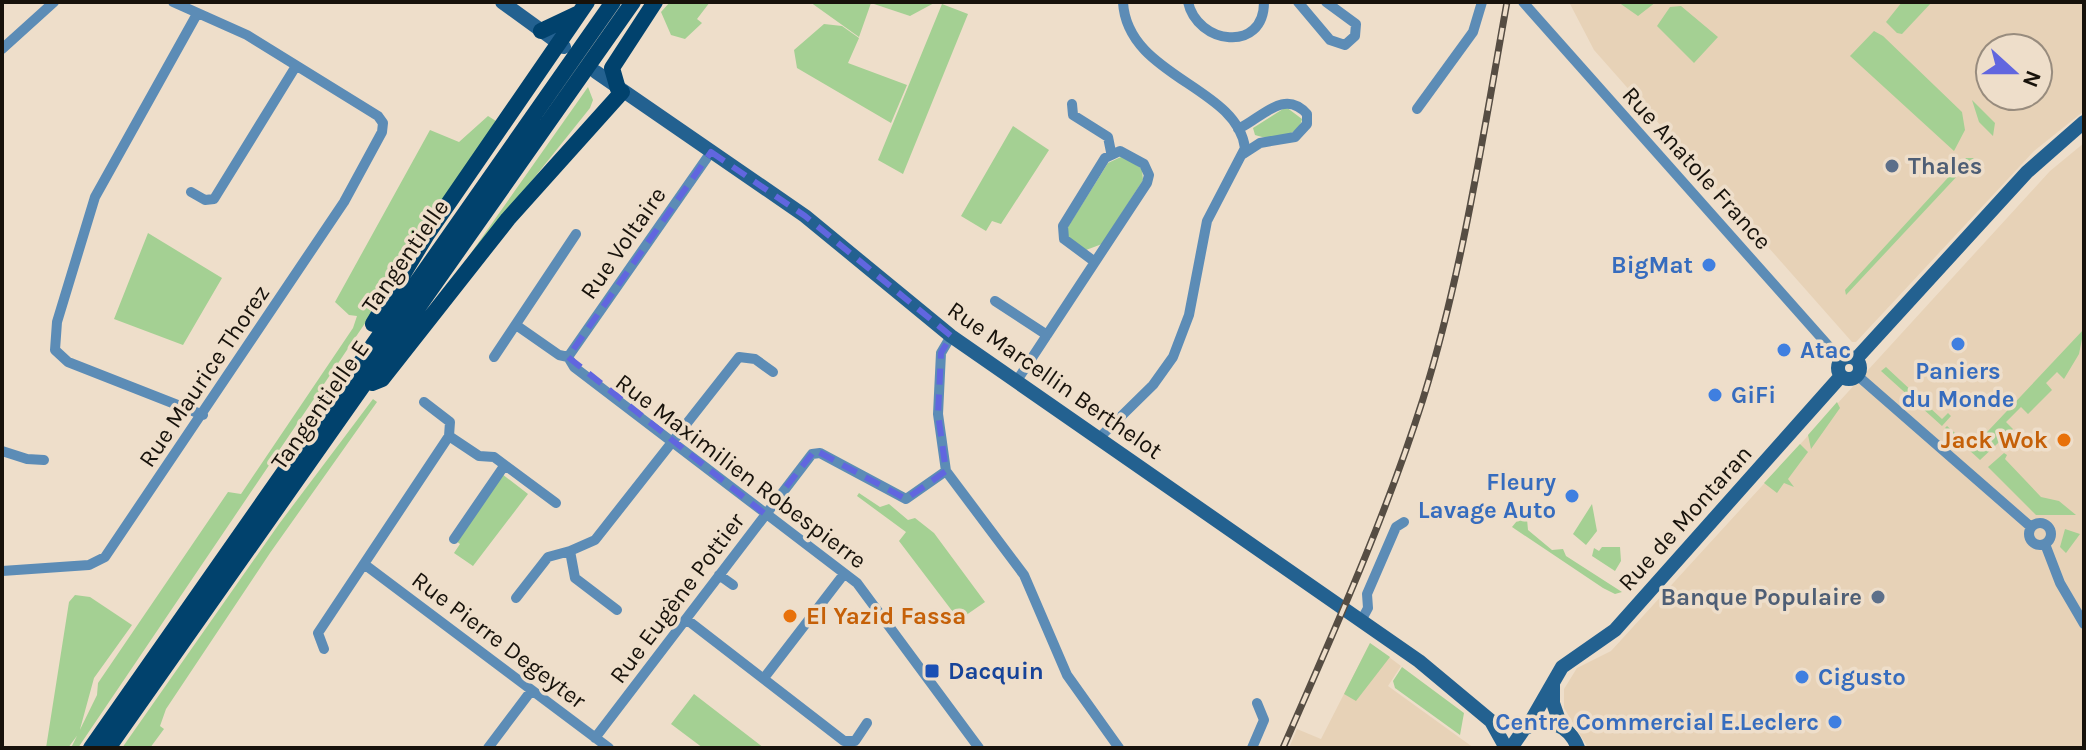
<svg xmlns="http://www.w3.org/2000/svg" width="2086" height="750" viewBox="0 0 2086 750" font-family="Karla,sans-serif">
<rect width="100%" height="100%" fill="#eedeca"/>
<!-- built -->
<path fill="#e7d2b7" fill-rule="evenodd" d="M1569,2H2084V111L2034,151L1856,342H1852L1594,50ZM1990,48H2038V96H1990Z
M2084,143V748H1588L1564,708V689L1577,668L1611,651L2050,171Z
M1370,643L1401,666L1388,686L1474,748H1289L1297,729L1321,739Z"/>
<!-- green -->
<path fill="#a4d093" d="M670,2H710L697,19L702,23L685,39L671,35L661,12Z
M810,2H936L910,16L871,3L859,37Z
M1618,2H1656L1638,16Z
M1902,2H1932L1902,34L1897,33L1886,22Z
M942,4L968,14L903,174L878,160Z
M1681,6L1718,37L1694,63L1657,26L1670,7Z
M824,24L842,26L859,38L848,63L907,85L891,123L797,68L794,50Z
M1874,31L1883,36L1962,112L1965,130L1954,151L1850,56Z
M588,87L593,100L590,108L450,283Z
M1972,100L1995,123L1993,136L1979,122Z
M1286,107L1302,119C1299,137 1270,141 1255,135L1253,128Z
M488,116L496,121L376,307L84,739L78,748H71L97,695L98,683L228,492L241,494L353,328L357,316L349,315L335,302L430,130L459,142Z
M1013,126L1049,150L1001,224L992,221L986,231L961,216Z
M1123,156L1142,169L1143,180L1102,244L1086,250L1068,238L1066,230L1108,163Z
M1966,158H1974L1846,295L1845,290Z
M148,233L222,278L183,345L114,319Z
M2084,329L2079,354L2064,379L2057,372L2046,383L2052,390L2028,414L2021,407L2006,422L2013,429L1980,460L1945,428L1947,426L1972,448Z
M1886,367L1942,419L1948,413L1951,416L1942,426L1881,371Z
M373,399L377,402L270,553L166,709L160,726L164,729L150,748H122L279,524Z
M1837,402L1840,408L1811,449L1808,435Z
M1800,444L1808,452L1788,479L1794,487L1784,483L1777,493L1764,483Z
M2004,453L2007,455L2005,459L2041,497L2059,501L2076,515H2036L1988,467Z
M502,474L528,494L473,566L454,553L460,544L456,541Z
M859,493L880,507L889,504L908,520L915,518L934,533L985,602L959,620L899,541L906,532L857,496Z
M1592,504L1597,531L1586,545L1573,534Z
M1521,516L1527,519L1528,530L1552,550L1563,549L1566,556L1622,592L1615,594L1603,588L1512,527Z
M2065,529L2080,534L2066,553L2060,547Z
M1602,547H1620L1621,561L1615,571L1592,556L1594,548L1599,551Z
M75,595L90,597L132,625L94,678L79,733L68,748H46L69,602Z
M1370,643L1390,657L1356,701L1344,694Z
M1402,667L1464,713L1460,735L1395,688L1393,681Z
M694,694L764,748H703L671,724Z"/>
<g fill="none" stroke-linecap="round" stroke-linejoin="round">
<!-- street -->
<path stroke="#5c8cb6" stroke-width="10" d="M1188,2C1197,44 1264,54 1264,2
M1298,2L1330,40L1345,45L1355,36L1356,24L1326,2
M1523,2L1841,360
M197,14L95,197L57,322L55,350L68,362L203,415
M2,49L54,2
M1072,104L1073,115L1108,137L1111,152
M1417,109L1473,32L1482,2
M1238,129C1262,118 1284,88 1307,114V124L1295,137L1260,143L1243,154
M191,192L205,200L214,199L296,66
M995,301L1047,335
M516,325L559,355L568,357L574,367L857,583L979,748
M951,336L941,353L938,414L946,471L1024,575L1067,675L1119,748
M494,357L576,234
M568,357L711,152
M1858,376L2031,527
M1016,382L1147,183L1149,175L1144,164L1120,151L1105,158L1063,226L1064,239L1095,262
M424,402L450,422L449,436
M1099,438L1153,385L1173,357L1189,315L1207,221L1245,148C1237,86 1127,77 1123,2
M2,451L27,459L44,460
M2029 534a11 11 0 1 1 22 0a11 11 0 1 1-22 0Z
M454,539L502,469
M2045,544L2060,583L2084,624
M364,564L609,748
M2,571L89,565L105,557L344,202L382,132L383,123L378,116L247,35L173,2
M719,575L733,585
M516,598L548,557L570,551
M617,610L575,578L570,551L595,540L739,357L755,359L773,372
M686,619L844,741H855L867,723
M1361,621L1368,608L1367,594L1396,527L1404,522
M324,649L318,633L449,436L479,456L494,457L556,503
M764,678L844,574
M595,738L812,454L820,453L906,499L946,471
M488,748L531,691
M1252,748L1264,720L1257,703"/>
<!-- secondary -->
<path stroke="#236190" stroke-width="14" d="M502,2L564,47
M596,72L805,216L951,336L1419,661L1491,721L1506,748
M1838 368a11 11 0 1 1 22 0a11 11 0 1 1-22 0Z
M1856,359L2027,172L2084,122
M1553,684V703L1561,726
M1528,726L1562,667L1615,630L1841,376
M1511,748L1524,729C1546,716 1569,724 1578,748"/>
<!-- primary -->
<path stroke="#01426d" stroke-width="16" d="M541,31L577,14
M618,89L612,68L655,2
M373,324L426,236L587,2
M372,383L382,379L508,219L622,92
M91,748L613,2
M108,748L633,2"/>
<defs>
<path id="rail" d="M1283,748C1333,633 1385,519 1423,399C1463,270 1483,135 1507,2"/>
</defs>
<!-- rail casing -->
<use href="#rail" stroke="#564d43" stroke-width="7"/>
<!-- rail -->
<use href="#rail" stroke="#eedeca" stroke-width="4" stroke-dasharray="12" stroke-linecap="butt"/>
</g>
<!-- marked area -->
<path fill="none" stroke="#6166df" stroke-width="6" stroke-dasharray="16 10" stroke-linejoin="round" d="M711,152L805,216L951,336L941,353L938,414L946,471L906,499L815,450L765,514L568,357Z"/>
<!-- markers -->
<g fill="#5c6f8a" stroke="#eedeca" stroke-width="3">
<circle cx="1892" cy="166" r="8"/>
<circle cx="1878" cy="597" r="8"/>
</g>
<g fill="#3f7fe0" stroke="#eedeca" stroke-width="3">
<circle cx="1709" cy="265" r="8"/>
<circle cx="1958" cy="344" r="8"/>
<circle cx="1784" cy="350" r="8"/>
<circle cx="1715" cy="395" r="8"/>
<circle cx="1572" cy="496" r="8"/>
<circle cx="1802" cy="677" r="8"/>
<circle cx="1835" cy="722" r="8"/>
</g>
<g fill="#e8710a" stroke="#eedeca" stroke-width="3">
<circle cx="2064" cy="440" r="8"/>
<circle cx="790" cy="616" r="8"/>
</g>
<rect fill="#1a4fb4" stroke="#eedeca" stroke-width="3" x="924" y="663" width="16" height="16" rx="4"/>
<g text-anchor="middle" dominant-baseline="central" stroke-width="7" stroke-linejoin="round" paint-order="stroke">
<!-- service labels -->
<g font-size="24" font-weight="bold" fill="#4e5e75" stroke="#eedeca" text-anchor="start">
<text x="1908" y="166">Thales</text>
<text x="1862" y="597" text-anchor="end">Banque Populaire</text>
</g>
<!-- street labels -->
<g font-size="24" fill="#17120b" stroke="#eedeca">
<text transform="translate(1697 168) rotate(48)">Rue Anatole France</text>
<text transform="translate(623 243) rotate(-55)">Rue Voltaire</text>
<text transform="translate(405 256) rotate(-55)">Tangentielle</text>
<text transform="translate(204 376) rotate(-56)">Rue Maurice Thorez</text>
<text transform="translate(1055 380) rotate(35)">Rue Marcellin Berthelot</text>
<text transform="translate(320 405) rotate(-55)">Tangentielle E</text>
<text transform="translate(741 471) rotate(37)">Rue Maximilien Robespierre</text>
<text transform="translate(1685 518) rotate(-48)">Rue de Montaran</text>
<text transform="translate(677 598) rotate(-53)">Rue Eugène Pottier</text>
<text transform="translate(499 640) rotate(37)">Rue Pierre Degeyter</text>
</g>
<!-- shop labels -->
<g font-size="24" font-weight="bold" fill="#366cbe" stroke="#eedeca" text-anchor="end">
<text x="1693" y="265">BigMat</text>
<text x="1800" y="350" text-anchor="start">Atac</text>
<text x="1958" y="371" text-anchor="middle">Paniers<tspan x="1958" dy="28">du Monde</tspan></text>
<text x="1731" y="395" text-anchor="start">GiFi</text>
<text x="1556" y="482">Fleury<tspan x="1556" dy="28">Lavage Auto</tspan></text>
<text x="1818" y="677" text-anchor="start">Cigusto</text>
<text x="1819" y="722">Centre Commercial E.Leclerc</text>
</g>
<!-- food labels -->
<g font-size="24" font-weight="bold" fill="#c56008" stroke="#eedeca" text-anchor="end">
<text x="2048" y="440">Jack Wok</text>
<text x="806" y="616" text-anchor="start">El Yazid Fassa</text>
</g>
<!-- transit labels -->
<g font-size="24" font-weight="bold" fill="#164399" stroke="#eedeca" text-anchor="start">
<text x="948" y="671">Dacquin</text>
</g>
</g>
<!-- border -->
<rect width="2086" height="750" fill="none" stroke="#17120b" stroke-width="8"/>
<!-- north arrow -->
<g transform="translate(2014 72) rotate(111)"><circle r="38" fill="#eedeca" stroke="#988c7e" stroke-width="2"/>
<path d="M0-6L14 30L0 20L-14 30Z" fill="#6166df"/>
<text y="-12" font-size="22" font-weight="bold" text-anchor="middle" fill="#17120b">N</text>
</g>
</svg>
